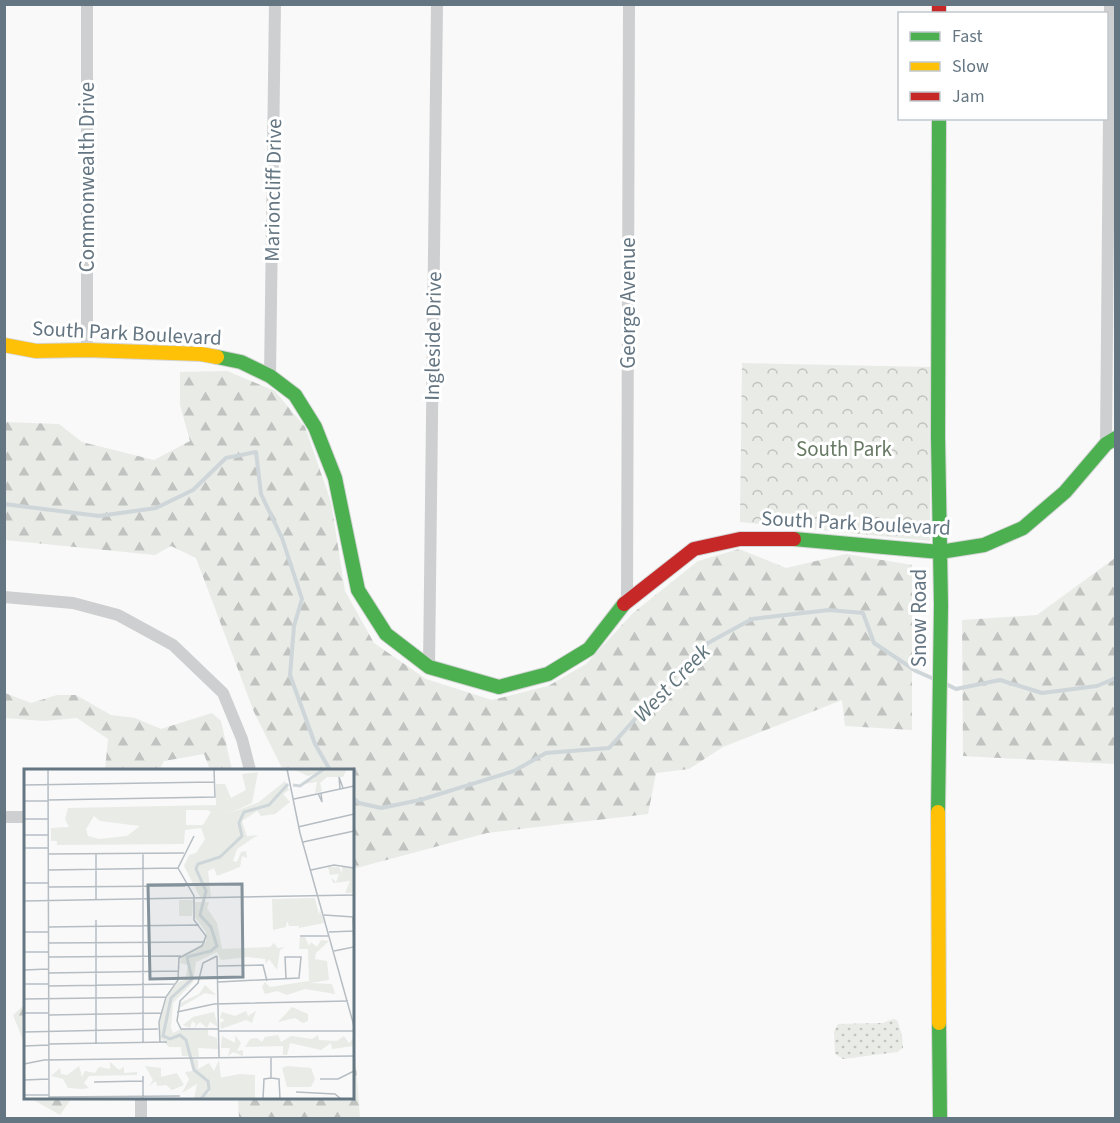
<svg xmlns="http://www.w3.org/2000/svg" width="1120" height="1123" viewBox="0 0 1120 1123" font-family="'Source Sans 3',sans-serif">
<defs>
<pattern id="grass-dots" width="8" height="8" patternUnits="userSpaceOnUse" patternTransform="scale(1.5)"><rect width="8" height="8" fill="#e8ebe6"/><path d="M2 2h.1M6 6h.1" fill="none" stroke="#c0c3c0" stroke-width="1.8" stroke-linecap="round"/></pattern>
<pattern id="forest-firs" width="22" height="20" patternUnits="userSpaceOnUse" patternTransform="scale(1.5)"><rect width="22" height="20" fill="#e8ebe6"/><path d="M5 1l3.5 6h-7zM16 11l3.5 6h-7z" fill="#c0c3c0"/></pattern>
<pattern id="park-crowns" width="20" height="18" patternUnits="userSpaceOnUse" patternTransform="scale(1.5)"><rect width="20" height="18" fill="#e8ebe6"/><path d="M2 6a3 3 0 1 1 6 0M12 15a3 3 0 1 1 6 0" fill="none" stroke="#c0c3c0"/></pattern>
</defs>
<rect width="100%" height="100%" fill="#f9f9f9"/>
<!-- grass -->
<path fill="url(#grass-dots)" d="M893,1019L897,1020L902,1035L903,1048L897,1052L843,1059L835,1054L834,1031L838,1024L883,1023Z"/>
<!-- forest -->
<path fill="url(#forest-firs)" d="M227,371L275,391L305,427L331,502L345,591L374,643L426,679L492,700L548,686L586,664L633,613L698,561L739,549L786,568L846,554L912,565V730L845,726L842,700L723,747L689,769L656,773L648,814L487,833L353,869L352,770H283L254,712L196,558L171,546L155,555L5,540L4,422L59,424L82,442L154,460L190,441L180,405V372Z
M1115,558V764L963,756L962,620L1037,615Z
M5,693L31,703L57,695H76L111,715L135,718L161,729L212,713L221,721L232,770H210L204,754L164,761L159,770H105L108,739L77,718L44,721L5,718Z
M25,1004V1045L13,1015Z
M353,1024L360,1118H239L238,1098H352Z
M30,1098H72L60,1115Z"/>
<!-- park -->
<path fill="url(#park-crowns)" d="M742,363L931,367L930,541L740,522Z"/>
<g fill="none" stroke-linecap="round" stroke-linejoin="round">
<!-- stream -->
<path stroke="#ced6d9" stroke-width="4" d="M4,504L99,516L156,508L193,490L226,458L256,452L261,494L282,538L302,599L294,626L290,675L315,744L330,770
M946,684L956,689L1000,680L1042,693L1097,686L1116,678
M352,797L359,803L381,808L420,800L514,771L546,753L609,748L680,669L708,643L752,619L829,610L863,613L874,643L916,671L934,679"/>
<defs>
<path id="fast" d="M217,357L241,362L270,376L295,395L315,427L335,478L358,590L386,634L429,667L499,687L548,674L589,649L624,604
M794,539L940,552L984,545L1023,528L1065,492L1106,444L1116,438
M938,812L941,605L938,437L939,118
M939,1023L940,1118"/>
<path id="slow" d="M4,345L36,351L87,350L201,354L217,357
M938,812L939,1023"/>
<path id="jam" d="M939,4V14
M624,604L694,549L740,539H794"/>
</defs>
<!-- fast casing -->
<use href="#fast" stroke="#d5d6d7" stroke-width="16"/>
<!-- slow casing -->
<use href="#slow" stroke="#d5d6d7" stroke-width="16"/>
<!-- jam casing -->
<use href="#jam" stroke="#d5d6d7" stroke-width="16"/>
<!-- street -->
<path stroke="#cecfd0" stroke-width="12" d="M87,350V4
M270,376L275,4
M1106,444L1110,4
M4,597L73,603L118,615L173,645L223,693L242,739L250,770
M627,601L629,4
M429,667L437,4
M4,817H26
M141,1118V1098"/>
<!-- fast -->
<use href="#fast" stroke="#4caf50" stroke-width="14"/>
<!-- slow -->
<use href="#slow" stroke="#ffc107" stroke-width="14"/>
<!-- jam -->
<use href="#jam" stroke="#c62828" stroke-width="14"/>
</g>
<g text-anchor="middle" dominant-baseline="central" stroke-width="6" stroke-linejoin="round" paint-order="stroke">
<!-- street labels -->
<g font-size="21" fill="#657683" stroke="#fff">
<text transform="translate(87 177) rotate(-90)">Commonwealth Drive</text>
<text transform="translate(273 190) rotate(-89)">Marioncliff Drive</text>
<text transform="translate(628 303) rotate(-90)">George Avenue</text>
<text transform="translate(127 333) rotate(3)">South Park Boulevard</text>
<text transform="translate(433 336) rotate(-89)">Ingleside Drive</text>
<text transform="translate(856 523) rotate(3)">South Park Boulevard</text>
<text transform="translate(919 618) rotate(-90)">Snow Road</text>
</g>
<!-- park labels -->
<g font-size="21" fill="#687a64" stroke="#fff">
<text x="844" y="449">South Park</text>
</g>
<!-- water labels -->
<g font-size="22" font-style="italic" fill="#60757c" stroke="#fff">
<text transform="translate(672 683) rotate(-46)">West Creek</text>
</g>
</g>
<!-- overview -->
<g transform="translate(24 769)">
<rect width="330" height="330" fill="#f9f9f9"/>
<path d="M291,129L295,146L273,157H265L263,152L262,158L249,161L248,130ZM216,305L231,306V330H195V309Z" fill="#e8ebe6"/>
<path d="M323,0L319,8H303L296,14L298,22L291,24L293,13L279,15L291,9L290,5L284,7L271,1ZM261,12L265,21L259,25L266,33L251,45L237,47L233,42L218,52L223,67L234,66L213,80L209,92L213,93L217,83L222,82L223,89L218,87L216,98L193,107L190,99L184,102L187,128H176L160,97L165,86L172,84L181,70L177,59L161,61L160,75L33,76V72H27V59L45,58L41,50L44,39L191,36L206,44L235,33ZM162,41H184L187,43L179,56H162ZM70,47L76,52L116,57L103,67L75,70L64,67L62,60ZM304,98H315L318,104V98H330V124H321L326,112L309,114L307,108L312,113L315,105L306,106ZM171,133H185L183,139L193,154L198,180L246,178L250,174L254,179L261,178L256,181L253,201L245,190L242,195L241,190L223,188L197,191L193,183L172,193L169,213L149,234L147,259L149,264L157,260L184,261V266L193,269L194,280L174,279L175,288L158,287L157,278H145L136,269L135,255L143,228L154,213L161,211L164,196L156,194L158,186L182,173V163L170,147ZM296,141L300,154L275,159L274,153L295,146ZM276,168H281L285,177L287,173L293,178L297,171L305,172L292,184L291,190L303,192L305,211L286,214L308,215L311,225L281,220L263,226L253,222L241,225L238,218L241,213L246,218L285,212L284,180H275ZM181,216L192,226L181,224L155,239L156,234L175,225ZM268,238L284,245V252L279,254L271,249L254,253ZM222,242L224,247L232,242L228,254L222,251L197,260L196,254L201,251L196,249L198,243L211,247ZM190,243L194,258L186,253L183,259L176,253L170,259L172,255L168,252L166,259L159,256L169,248ZM211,266L217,274L213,282L219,281V287L209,283L204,287L206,279H197L198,267L211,274ZM254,266L257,273L267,267L288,270L294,266L295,271L313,272L320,267L325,274L330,268V277L308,280L307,274L297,281L266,274L263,286H259V277L221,278L226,270L233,269L238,273L241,268ZM167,290L174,291V300L185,294L190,302L195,291L199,330H178L186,323V317L183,307L184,324L176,330H170L173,315L158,324L165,310L161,303L169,302ZM86,293L95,301L100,298V304L113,303V306L65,307L60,314L65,319L58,320L44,319L39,310L27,307L36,299L37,305L43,306L55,297L58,308L61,302L71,304L75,298L86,300ZM121,297L137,299V308L153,304L160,316L148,321L142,316L133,317L132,312L125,317L129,311ZM263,297L287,299L291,310L287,318H263L258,299Z" fill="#e8ebe6" fill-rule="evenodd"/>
<path d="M234,3L228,34L206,44L192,37V15H201L207,29L222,21L218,5ZM155,131H169L168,147H155Z" fill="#e8ebe6"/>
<path fill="none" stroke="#ced6d9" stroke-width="3" d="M269,16L276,17L300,0M177,330L185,320L184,312L170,301L162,271L156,266L146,270L139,267L147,229L168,210L163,188L187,182L193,177L187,158L176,146L182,122L172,100L174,95L196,88L218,67L215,54L220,43L245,36L264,15"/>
<path fill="none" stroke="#b5bdc3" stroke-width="1.5" d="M24,0L25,330M263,0L276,64L330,257M0,16L190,13M316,20L315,8L319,19M294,24L298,33L297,24M270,30L330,17M24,31L191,28L190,0M0,32H24M0,50H24M274,58L330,45M0,66H24M279,73L330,62M0,79H24M119,84V273M24,85L160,84M72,85V131M24,101L154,99M287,101L310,96L330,99M0,114H24M25,118L161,117M0,132L330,126M300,146L330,148M72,151V274M24,158L175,156M0,163H24M305,163L330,162M276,167H304M24,174L181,173M310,182L330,178L329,148M0,183H24M193,187L179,194L174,214L156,232L153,252L157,260H195M193,187L195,288M24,188L157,187M194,197L239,196L243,212M0,201L24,200M24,204L155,202M194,213L275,209L277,188H261L262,209M0,215H25M25,217L152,215M0,230L142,228M153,243L190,235L324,232M0,244H25M25,246L138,244M195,262H330M0,263L134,260M136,273L135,253L142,228L154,211L155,189L178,177L182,167L170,151V127L154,99L170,67M25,275L143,273M0,277L25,276M247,288V309M0,295L20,291L330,287M119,307V330M247,309L255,310L256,330M296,310H314L330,302M0,311L25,310M70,313L119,312M272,323L311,325L317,330M0,326H25M25,328L156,327M239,330L240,310L247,309"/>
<path fill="#84929c" fill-opacity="0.15" stroke="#84929c" stroke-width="3" d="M218,115L219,208L126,210L124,116Z"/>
<rect width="330" height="330" fill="none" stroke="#657683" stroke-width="3"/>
</g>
<!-- border -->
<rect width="1120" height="1123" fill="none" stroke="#657683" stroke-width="12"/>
<!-- legend -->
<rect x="898" y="12" width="210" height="108" fill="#ffffff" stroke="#c1c8cd" stroke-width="1.5"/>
<rect x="910" y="32" width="30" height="9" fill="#4caf50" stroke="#c1c8cd" stroke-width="1.5"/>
<text x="952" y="42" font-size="18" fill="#657683">Fast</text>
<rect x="910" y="62" width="30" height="9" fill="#ffc107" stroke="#c1c8cd" stroke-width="1.5"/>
<text x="952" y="72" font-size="18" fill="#657683">Slow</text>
<rect x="910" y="92" width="30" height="9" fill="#c62828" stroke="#c1c8cd" stroke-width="1.5"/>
<text x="952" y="102" font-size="18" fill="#657683">Jam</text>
</svg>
